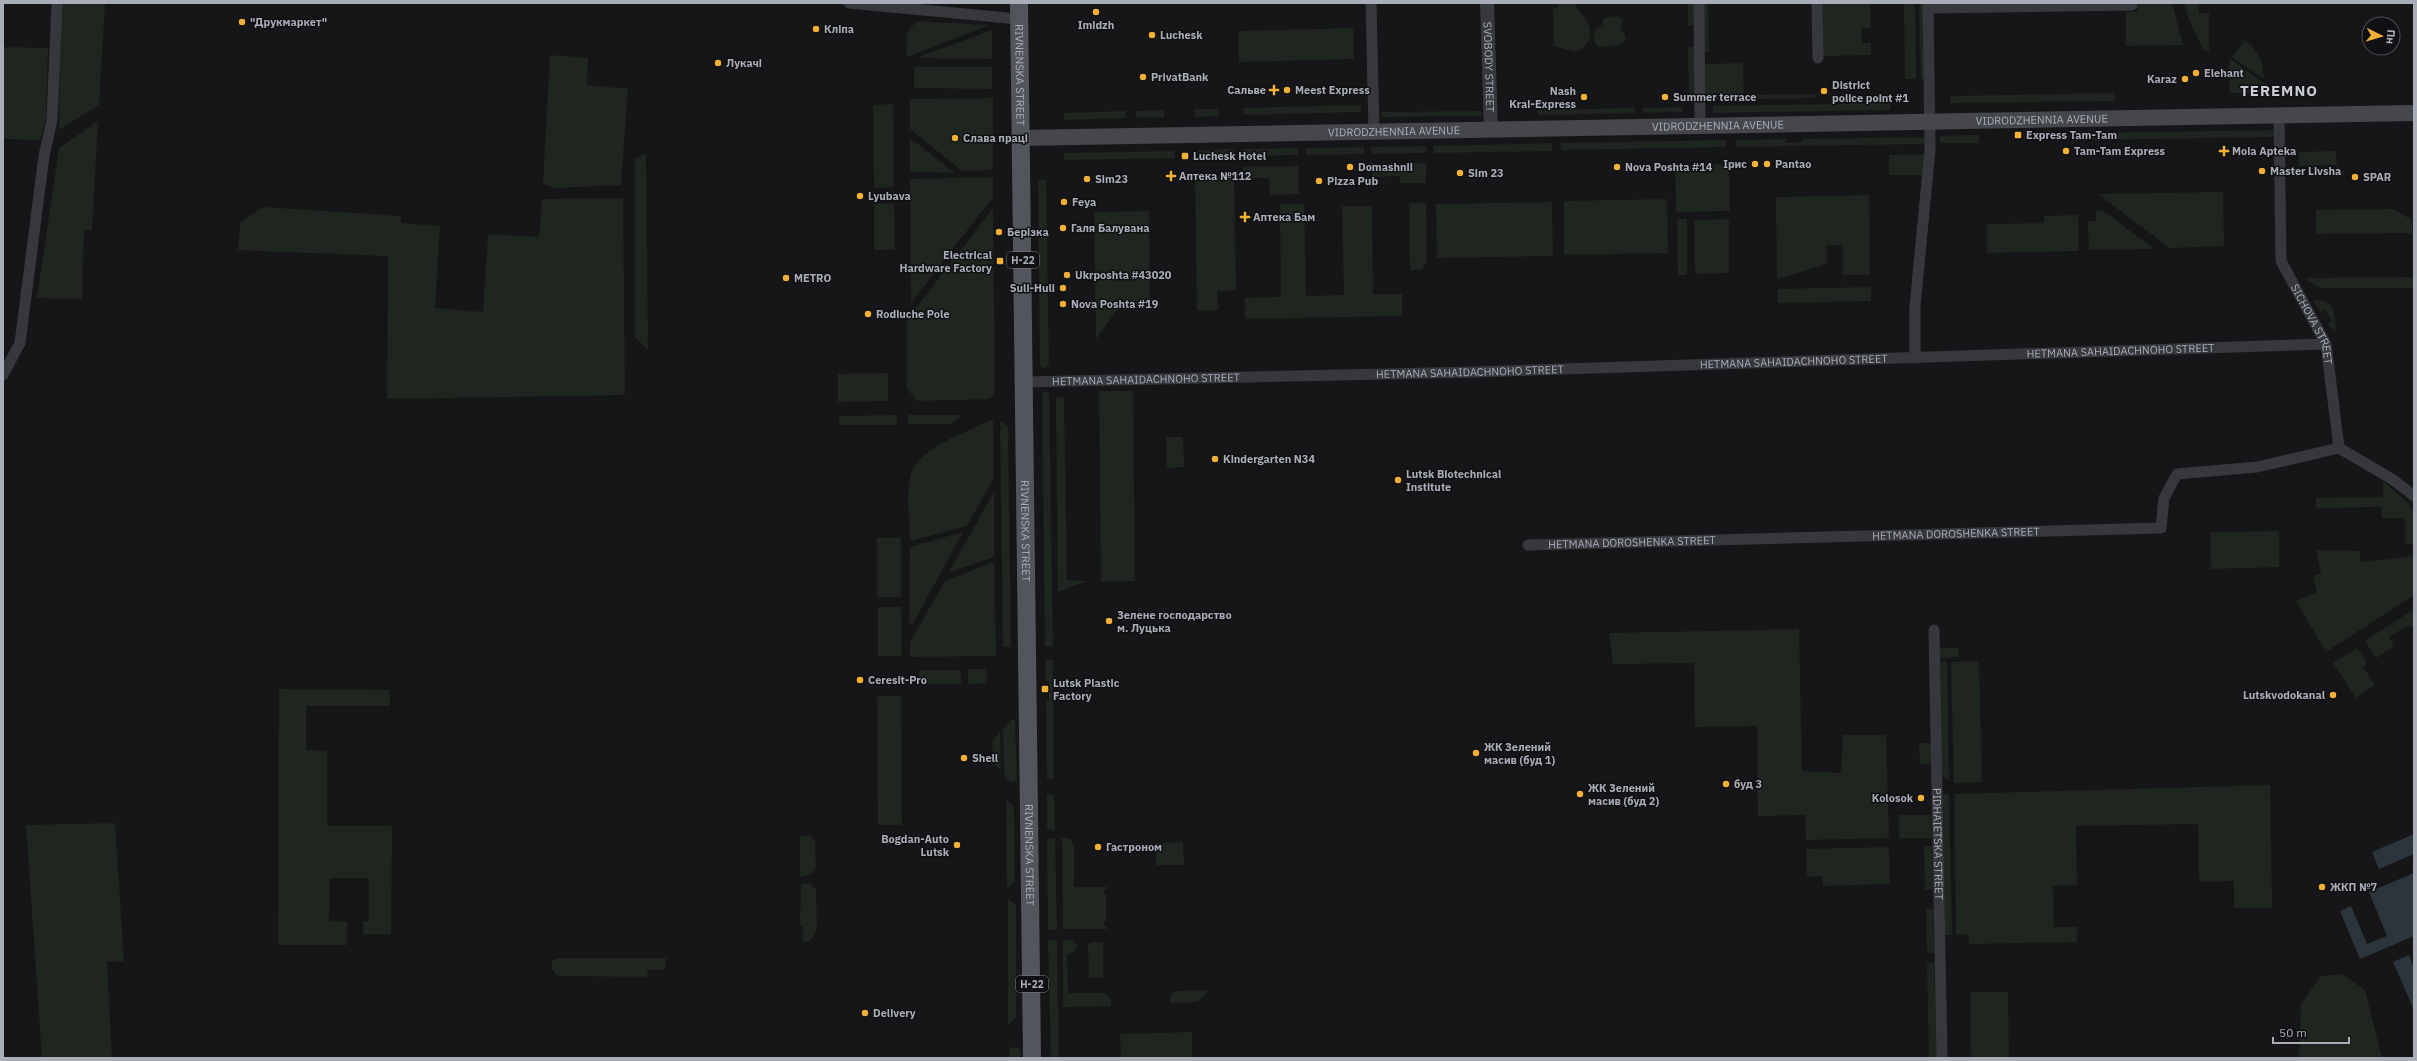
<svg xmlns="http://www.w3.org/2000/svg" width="2417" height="1061" viewBox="0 0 2417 1061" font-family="'IBM Plex Sans',sans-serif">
<rect width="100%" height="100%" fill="#161618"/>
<!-- green -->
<path fill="#1e261f" d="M61,3H105L99,105L59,130Z
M1557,3H1574C1581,15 1599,29 1586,45C1584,48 1578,50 1575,52L1554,46L1553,9L1559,7Z
M1688,3H1694L1695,25L1688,26Z
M1704,3H1708L1709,52H1704Z
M1820,3H1870L1871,28H1861L1862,43H1871V55L1821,56Z
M1904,3H1915L1916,79H1905Z
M1919,3H1924L1925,79H1921Z
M2137,3H2172L2183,45L2126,46V12H2137Z
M2184,3H2199V13H2209V51H2204L2189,20Z
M1617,16L1623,20L1620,31L1625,34L1626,40C1621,46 1604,48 1597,46L1593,38L1596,29L1602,25L1603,18Z
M917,21L990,25L907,57V32Z
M1353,28L1354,59L1239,62L1238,31Z
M992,30V59L916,58Z
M2245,40C2259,52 2263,60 2264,79L2232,57Z
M3,47L48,48L46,119L40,140L3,139Z
M1688,47H1695L1696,101H1689Z
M550,55L588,58L587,85L628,89L621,185L556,188L543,184Z
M2229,58L2264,83V93H2230Z
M1743,63L1744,95L1815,94V98L1705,100V64Z
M914,67H992V89L914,88Z
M2115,93V101L1950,103V96Z
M993,98V170L962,171L910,129V99Z
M1890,103V110L1713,113V106Z
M893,104L894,187L874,188L873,105Z
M1361,105V112L1244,115L1243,108Z
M1682,107V112L1643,113V108Z
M1635,108V113L1538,115V110Z
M1195,109H1219V116L1195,117Z
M1164,110V117L1136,118V111Z
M1126,111V118L1064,120V113Z
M1481,111V116L1381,117V112Z
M98,121L92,230H84L82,299L37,298L59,148Z
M2275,130L2274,137L2087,140V133Z
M1979,135V143H1940V136Z
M1924,137L1925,144L1737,147L1736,140L1786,139V143L1803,142V139Z
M910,138L955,173L910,172Z
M1726,140V147L1561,150L1560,143Z
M1552,143V151L1434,153L1433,146Z
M1426,146V153L1371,154V147Z
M1364,147V154L1306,155V148Z
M1298,148V155L1242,156V149Z
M1234,149V157H1198V150Z
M1174,151L1175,158L1064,160V153Z
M2336,151L2337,165L2299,166V152Z
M646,154L648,350L635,337V158Z
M1925,154L1923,175H1889V155Z
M1426,163V183H1400V176L1372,177V164Z
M1729,164L1730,211L1676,212L1675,166Z
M1298,166L1299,194L1270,195L1269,178H1243V167Z
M993,177V197L911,303L910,179Z
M1195,177H1234L1236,290L1217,291L1218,310L1197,311Z
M1046,179L1049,365L1043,369L1040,365L1038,180Z
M2223,192L2224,246L2170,248L2098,194Z
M1869,195L1870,275H1843V245H1827V264L1777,279L1776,197Z
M623,198L625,395L387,399L388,256L238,250L240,223L263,207L401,216V223L440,226L435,308L483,312L488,234L539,237L542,199Z
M1667,199L1668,253L1564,255V201Z
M1426,202L1427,262L1422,270H1410L1409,203Z
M1552,202L1553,256L1437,258L1436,204Z
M874,204H894L895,250H874Z
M1280,204H1304L1306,296L1344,295L1342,206H1372L1373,294H1402V316L1245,319V298L1281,297Z
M993,208L995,394L989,399L917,401L907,389V320Z
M2393,209L2412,220V233L2316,234V210Z
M2102,210L2154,249L2089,250L2088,221H2096V211Z
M1149,211L1150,310H1117L1096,339L1094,212Z
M2078,215L2079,251L1987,253V224L2044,223V216Z
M1677,219H1687V275H1678Z
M1729,219V273L1695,274L1694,220Z
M2414,277V288H2320L2304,278Z
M1871,287V301L1778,303V289Z
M2313,300C2336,299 2334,312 2336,331L2334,332L2328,324L2332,321L2325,310L2321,313Z
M888,373V401L838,402V374Z
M1099,391H1133L1135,581L1101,582Z
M1042,392H1049L1053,646H1045Z
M1064,397L1067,580L1087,581L1058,592L1056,398Z
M897,415V425H839V416Z
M908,415H963L950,424H908Z
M993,419L994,478L967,526L910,541C910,521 906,497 910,477C914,449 970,431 993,419Z
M1000,421L1008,426L1011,647H1003Z
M1166,437H1183L1184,467L1167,468Z
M2383,481L2408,503L2414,513V544H2405V518H2382V507L2316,508V498L2383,497Z
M994,492V557L948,573Z
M2279,531V567L2211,569L2210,532Z
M963,532L912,625L909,624L910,547Z
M877,538H901V597H877Z
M2316,550L2359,551L2361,562L2414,556V595L2326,652L2296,601L2317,593L2313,576L2321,573Z
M994,562L996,656L910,657V642L945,581Z
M878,607H901L902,656H878Z
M2414,609V626L2410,628L2408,625L2389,637L2394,646L2376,658L2365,641Z
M1799,629L1802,771L1841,773L1843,735H1886L1889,838L1806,840L1805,815L1758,816L1757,726L1695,727L1694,663L1613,664L1609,633Z
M1940,648H1958L1959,657L1940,658Z
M2357,648L2367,663L2363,667L2375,685L2356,698L2333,663Z
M1045,660H1053L1054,779H1047L1046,701H1049V681H1046Z
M1979,661L1982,782L1954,783L1951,662Z
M1940,662H1947L1949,781L1942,775Z
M968,669H987V683L968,684Z
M919,670H961V684H919Z
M279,689L390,690V706H306V750L327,751V826H392L391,934H363V922L369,921V878H330L329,921L347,922V945H278Z
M877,696H901L902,825H878Z
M1011,720H1015L1017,781L1011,782L1004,775L1003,729Z
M1000,732L1001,772L993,761L992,741Z
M1919,743H1931L1932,764H1920Z
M2270,785L2272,908H2234V881L2199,882L2198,824L2076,826L2077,885L2053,886L2054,927H2077V942L1969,944V934L1956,935L1954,794Z
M1943,794H1949L1952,935H1945Z
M1047,795H1054L1055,831L1047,828Z
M1006,800L1014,806L1015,882L1007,889Z
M1899,815H1931L1932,838H1899Z
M115,823L124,961L107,962L112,1058H42L26,825Z
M800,836H810L815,841L816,868L810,875L800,877Z
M1047,838H1055L1057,930H1048Z
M1062,838H1070L1074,846V887H1108L1103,892L1106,895V919L1103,924L1108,929H1063Z
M1183,842L1184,865H1156V843Z
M1932,846L1933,889L1925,890L1924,847Z
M1889,847L1890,884L1823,886L1822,876L1807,877L1806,849Z
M801,884H810L816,890L817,930L810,941L803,942V926L800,925Z
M1008,899L1016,905V1017L1008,1026Z
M1926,909H1933L1934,953H1927Z
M1048,940H1057L1059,1058H1051Z
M1063,940H1073L1077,945L1075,951L1067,955L1068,993H1104L1111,999V1006L1063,1007Z
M1091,942H1103V978H1089L1088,945Z
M556,958H666L665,970H648L647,977L564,976L556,975L552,969V962Z
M1927,963H1934L1937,1058H1929Z
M2343,974L2365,990L2382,1058H2299L2301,1004L2321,976Z
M1206,990L1207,992L1198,1002L1169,1003L1171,994L1175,991Z
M1970,992H2008L2009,1058H1971Z
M1192,1032V1058H1121L1120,1034Z
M1009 1053a6 6 0 1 1 12 0a6 6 0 1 1-12 0Z"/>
<!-- water -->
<path fill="#2c353c" d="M2414,834V854L2379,869L2372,852Z
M2414,873V936L2360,959L2340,911L2351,906L2367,944L2387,936L2369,892Z
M2409,955L2414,968V1010L2393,962Z"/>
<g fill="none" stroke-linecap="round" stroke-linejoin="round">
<!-- minor -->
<g stroke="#37383d" stroke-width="11">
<path d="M849,3L1019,19"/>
<path d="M1371,3L1374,132"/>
<path d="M1699,3L1700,126"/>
<path d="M1817,3L1818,58"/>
<path d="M1928,8L2132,5"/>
<path id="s1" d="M2279,114L2281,261L2326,344L2339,448L2392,479L2414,496"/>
<path d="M1915,358V306L1930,150L1928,3"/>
<path d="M3,375L20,343L44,156L52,120L57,3"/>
<path id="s2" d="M1024,382L1474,372L2326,344"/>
<path id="s3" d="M1528,545L2161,528L2164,498L2177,474L2257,467L2339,448"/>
<path id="s4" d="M1934,630L1942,1058"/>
</g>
<!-- tertiary -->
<path stroke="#37383d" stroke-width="14" id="s5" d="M1487,3L1491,130"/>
<!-- secondary -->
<path stroke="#45474d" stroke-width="16" id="s6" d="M1021,138L2414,113"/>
<!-- primary -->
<path stroke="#53555c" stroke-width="18" id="s7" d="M1019,3L1032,1058"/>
</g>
<!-- markers -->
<g fill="#f2b134" stroke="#111113" stroke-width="1.5">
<circle cx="1096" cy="12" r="4"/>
<circle cx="242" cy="22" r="4"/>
<circle cx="816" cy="29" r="4"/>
<circle cx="1152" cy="35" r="4"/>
<circle cx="718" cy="63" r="4"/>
<circle cx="2196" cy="73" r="4"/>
<circle cx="1143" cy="77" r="4"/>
<circle cx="2185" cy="79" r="4"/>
<path d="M1272 84h4v4h4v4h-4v4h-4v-4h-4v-4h4z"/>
<circle cx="1287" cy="90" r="4"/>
<circle cx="1824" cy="91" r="4"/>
<circle cx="1584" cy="97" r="4"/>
<circle cx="1665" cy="97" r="4"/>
<rect x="2014" y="131" width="8" height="8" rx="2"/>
<circle cx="955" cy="138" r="4"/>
<circle cx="2066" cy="151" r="4"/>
<path d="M2222 145h4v4h4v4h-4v4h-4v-4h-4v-4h4z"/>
<rect x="1181" y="152" width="8" height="8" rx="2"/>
<circle cx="1755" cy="164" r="4"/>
<circle cx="1767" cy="164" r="4"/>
<circle cx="1350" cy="167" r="4"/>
<circle cx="1617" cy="167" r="4"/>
<circle cx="2262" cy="171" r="4"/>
<circle cx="1460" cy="173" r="4"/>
<path d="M1169 170h4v4h4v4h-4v4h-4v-4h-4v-4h4z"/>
<circle cx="2355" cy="177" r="4"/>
<circle cx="1087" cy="179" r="4"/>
<circle cx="1319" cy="181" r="4"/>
<circle cx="860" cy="196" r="4"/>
<circle cx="1064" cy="202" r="4"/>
<path d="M1243 211h4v4h4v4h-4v4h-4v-4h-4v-4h4z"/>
<circle cx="1063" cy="228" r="4"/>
<circle cx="999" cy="232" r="4"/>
<rect x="996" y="257" width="8" height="8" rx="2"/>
<circle cx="1067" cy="275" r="4"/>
<circle cx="786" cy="278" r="4"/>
<circle cx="1063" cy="288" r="4"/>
<circle cx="1063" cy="304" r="4"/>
<circle cx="868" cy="314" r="4"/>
<circle cx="1215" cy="459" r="4"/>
<circle cx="1398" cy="480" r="4"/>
<circle cx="1109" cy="621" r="4"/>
<circle cx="860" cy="680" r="4"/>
<rect x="1041" y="685" width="8" height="8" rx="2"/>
<circle cx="2333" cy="695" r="4"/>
<circle cx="1476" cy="753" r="4"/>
<circle cx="964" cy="758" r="4"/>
<circle cx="1726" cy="784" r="4"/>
<circle cx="1580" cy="794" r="4"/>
<circle cx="1921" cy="798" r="4"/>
<circle cx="957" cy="845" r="4"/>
<circle cx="1098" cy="847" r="4"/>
<circle cx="2322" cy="887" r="4"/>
<circle cx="865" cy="1013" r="4"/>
</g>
<g text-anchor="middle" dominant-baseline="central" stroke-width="3" stroke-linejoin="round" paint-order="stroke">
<!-- shield labels -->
<g fill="#111113" stroke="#7b7e86" stroke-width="1">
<rect x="1007" y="252" width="32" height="16" rx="3"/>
<rect x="1016" y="976" width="32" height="16" rx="3"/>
</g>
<g font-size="10" font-weight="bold" fill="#a8adb8">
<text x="1023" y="260">Н-22</text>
<text x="1032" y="984">Н-22</text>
</g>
<!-- poi labels -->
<g font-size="11" font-weight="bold" fill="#a8adb8" stroke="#111113" text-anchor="start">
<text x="250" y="22">"Друкмаркет"</text>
<text x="1096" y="25" text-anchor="middle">Imidzh</text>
<text x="824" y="29">Кліпа</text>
<text x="1160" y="35">Luchesk</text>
<text x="726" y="63">Лукачі</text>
<text x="2204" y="73">Elehant</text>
<text x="1151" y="77">PrivatBank</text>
<text x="2177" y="79" text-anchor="end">Karaz</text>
<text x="1832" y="85">District<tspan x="1832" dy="13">police point #1</tspan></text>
<text x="1266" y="90" text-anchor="end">Сальве</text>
<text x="1295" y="90">Meest Express</text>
<text x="1576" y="91" text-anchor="end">Nash<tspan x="1576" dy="13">Krai-Express</tspan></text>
<text x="1673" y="97">Summer terrace</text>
<text x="2026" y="135">Express Tam-Tam</text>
<text x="963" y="138">Слава праці</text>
<text x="2074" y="151">Tam-Tam Express</text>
<text x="2232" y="151">Moia Apteka</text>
<text x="1193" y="156">Luchesk Hotel</text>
<text x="1747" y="164" text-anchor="end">Ірис</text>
<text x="1775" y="164">Pantao</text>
<text x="1358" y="167">Domashnii</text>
<text x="1625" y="167">Nova Poshta #14</text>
<text x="2270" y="171">Master Livsha</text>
<text x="1468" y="173">Sim 23</text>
<text x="1179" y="176">Аптека №112</text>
<text x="2363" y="177">SPAR</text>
<text x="1095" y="179">Sim23</text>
<text x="1327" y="181">Pizza Pub</text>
<text x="868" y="196">Lyubava</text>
<text x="1072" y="202">Feya</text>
<text x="1253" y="217">Аптека Бам</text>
<text x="1071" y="228">Галя Балувана</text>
<text x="1007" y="232">Берізка</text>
<text x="992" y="255" text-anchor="end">Electrical<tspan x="992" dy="13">Hardware Factory</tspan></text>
<text x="1075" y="275">Ukrposhta #43020</text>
<text x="794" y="278">METRO</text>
<text x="1055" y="288" text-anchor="end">Suli-Huli</text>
<text x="1071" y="304">Nova Poshta #19</text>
<text x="876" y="314">Rodiuche Pole</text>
<text x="1223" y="459">Kindergarten N34</text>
<text x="1406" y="474">Lutsk Biotechnical<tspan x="1406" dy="13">Institute</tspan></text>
<text x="1117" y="615">Зелене господарство<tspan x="1117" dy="13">м. Луцька</tspan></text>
<text x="868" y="680">Ceresit-Pro</text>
<text x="1053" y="683">Lutsk Plastic<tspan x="1053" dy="13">Factory</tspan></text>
<text x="2325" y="695" text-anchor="end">Lutskvodokanal</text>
<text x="1484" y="747">ЖК Зелений<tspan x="1484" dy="13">масив (буд 1)</tspan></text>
<text x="972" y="758">Shell</text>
<text x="1734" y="784">буд 3</text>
<text x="1588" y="788">ЖК Зелений<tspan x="1588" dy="13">масив (буд 2)</tspan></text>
<text x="1913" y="798" text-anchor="end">Kolosok</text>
<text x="949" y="839" text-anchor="end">Bogdan-Auto<tspan x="949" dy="13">Lutsk</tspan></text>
<text x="1106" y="847">Гастроном</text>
<text x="2330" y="887">ЖКП №7</text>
<text x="873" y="1013">Delivery</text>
</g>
<!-- street labels -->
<g font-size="11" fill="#a8adb8" stroke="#111113">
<text stroke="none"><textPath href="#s5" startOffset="64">SVOBODY STREET</textPath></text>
<text stroke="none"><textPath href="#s7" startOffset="72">RIVNENSKA STREET</textPath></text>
<text stroke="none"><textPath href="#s6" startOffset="1021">VIDRODZHENNIA AVENUE</textPath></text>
<text stroke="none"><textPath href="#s6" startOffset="697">VIDRODZHENNIA AVENUE</textPath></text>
<text stroke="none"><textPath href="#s6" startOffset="373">VIDRODZHENNIA AVENUE</textPath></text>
<text stroke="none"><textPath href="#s1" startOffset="218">SICHOVA STREET</textPath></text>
<text stroke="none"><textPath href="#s2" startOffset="1097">HETMANA SAHAIDACHNOHO STREET</textPath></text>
<text stroke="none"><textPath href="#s2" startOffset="770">HETMANA SAHAIDACHNOHO STREET</textPath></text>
<text stroke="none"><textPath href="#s2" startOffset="446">HETMANA SAHAIDACHNOHO STREET</textPath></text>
<text stroke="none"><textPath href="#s2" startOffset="122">HETMANA SAHAIDACHNOHO STREET</textPath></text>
<text stroke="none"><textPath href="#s7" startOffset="528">RIVNENSKA STREET</textPath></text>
<text stroke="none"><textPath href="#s3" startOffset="428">HETMANA DOROSHENKA STREET</textPath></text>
<text stroke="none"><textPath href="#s3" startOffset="104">HETMANA DOROSHENKA STREET</textPath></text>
<text stroke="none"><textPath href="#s4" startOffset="214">PIDHAIETSKA STREET</textPath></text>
<text stroke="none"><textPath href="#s7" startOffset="852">RIVNENSKA STREET</textPath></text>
</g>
<!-- district labels -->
<g font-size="15" font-weight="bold" letter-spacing="1" fill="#c9ccd4" stroke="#111113">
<text x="2279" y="90">TEREMNO</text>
</g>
</g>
<!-- border -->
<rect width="2417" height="1061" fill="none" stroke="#a8adb8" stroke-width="8"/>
<!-- north arrow -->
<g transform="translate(2381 36) rotate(95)"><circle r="19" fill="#111113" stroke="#4d4f55"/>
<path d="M0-3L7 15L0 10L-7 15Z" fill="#f2b134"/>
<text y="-6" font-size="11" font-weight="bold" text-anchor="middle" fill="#a8adb8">Пн</text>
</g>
<!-- scale -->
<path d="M2273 1037v6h76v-6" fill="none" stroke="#a8adb8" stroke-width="2"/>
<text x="2279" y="1037" font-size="12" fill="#a8adb8" stroke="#111113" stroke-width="3" paint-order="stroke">50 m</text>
</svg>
